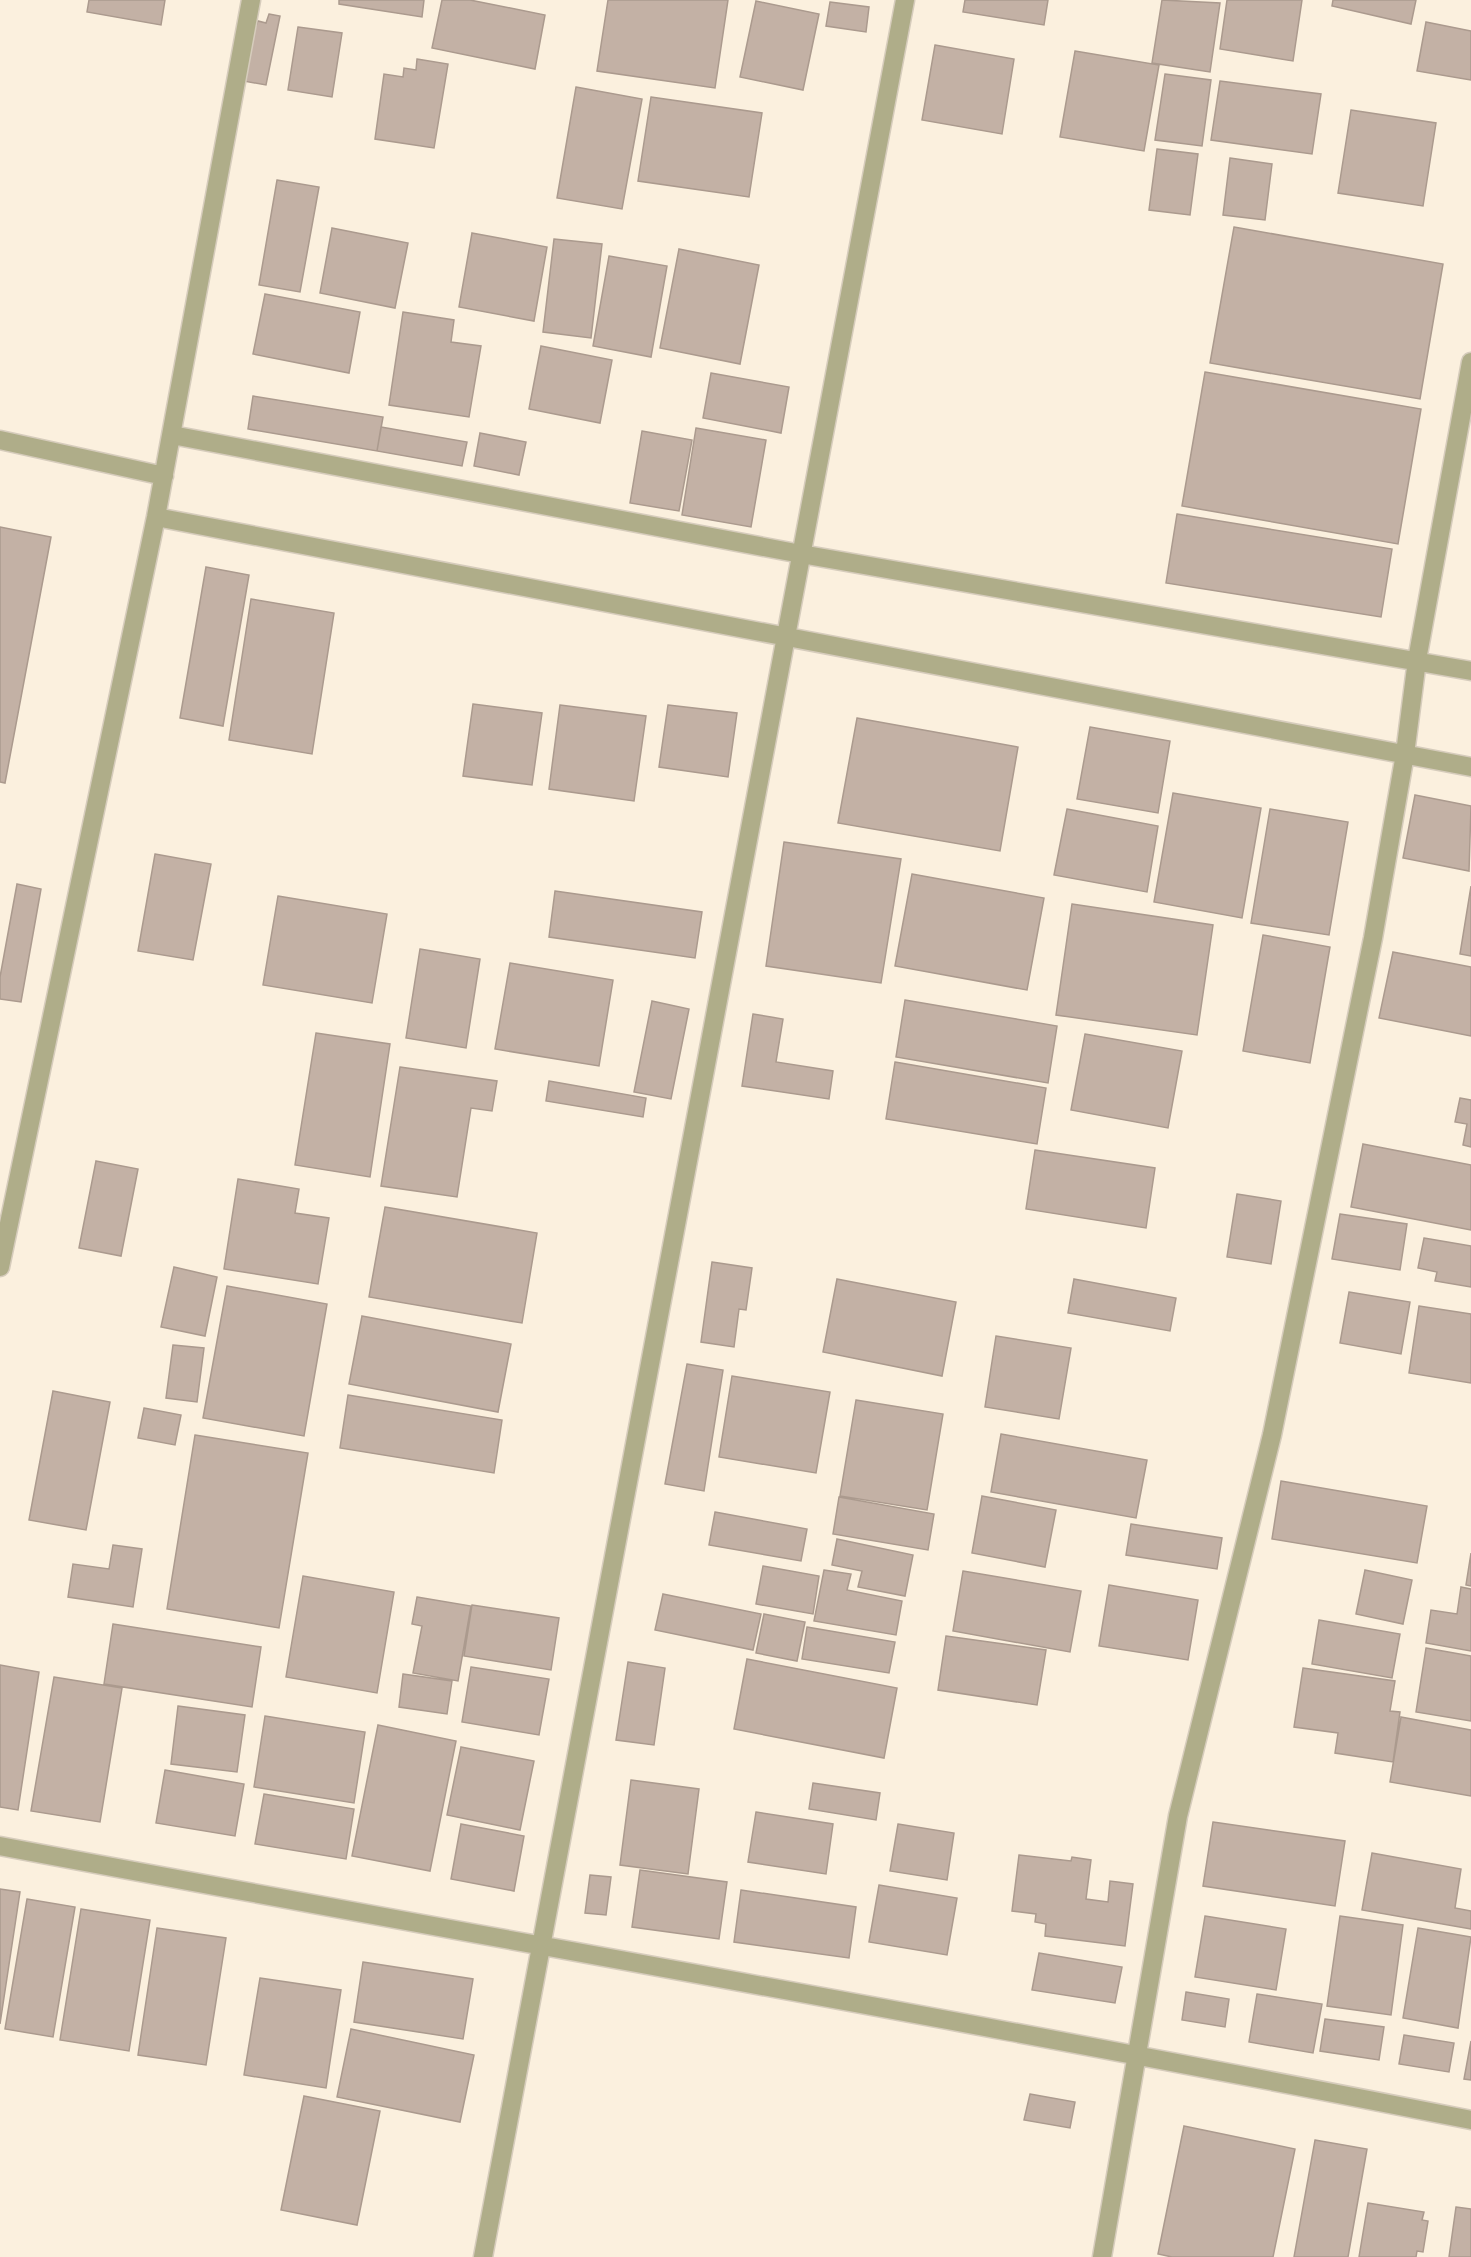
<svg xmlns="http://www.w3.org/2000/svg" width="1471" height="2257" viewBox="0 0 1471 2257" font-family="Helvetica,sans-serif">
<rect width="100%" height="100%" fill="#fbf0de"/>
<!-- building -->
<path fill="#c3b1a5" stroke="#ab9a8e" stroke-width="1.5" d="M89,0H165L161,25L87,12Z
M339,0H424L422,17L339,4Z
M442,0H470L545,15L535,69L432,48Z
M608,0H728L715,88L597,71Z
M965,0H1048L1044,25L963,12Z
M1162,0L1220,3L1210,72L1152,63Z
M1227,0H1302L1293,61L1220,49Z
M1333,0H1416L1411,24L1332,6Z
M756,1L819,14L803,90L740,77Z
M830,2L869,7L866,32L826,26Z
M269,14L280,16L266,85L238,80L249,25L256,26L258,21L266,23Z
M1426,22L1471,31V80L1417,71Z
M298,27L342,33L332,97L288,90Z
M935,45L1014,59L1002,134L922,120Z
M1075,51L1159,65L1144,151L1060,137Z
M417,59L448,64L434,148L375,139L384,74L403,77L404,68L416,70Z
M1165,74L1211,80L1202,146L1155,140Z
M1220,81L1321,94L1312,154L1211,140Z
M576,87L642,99L622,209L557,198Z
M651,97L762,113L749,197L638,181Z
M1351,110L1436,123L1423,206L1338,193Z
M1157,149L1198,154L1190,215L1149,210Z
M1230,158L1272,164L1265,220L1223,215Z
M277,180L319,187L300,292L259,285Z
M1234,227L1443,264L1420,399L1210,363Z
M332,228L408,243L395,308L320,293Z
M472,233L547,247L534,321L459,307Z
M554,239L602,244L591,338L543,332Z
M679,249L759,265L740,364L660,348Z
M609,256L667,266L651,357L593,346Z
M265,294L360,312L349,373L253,354Z
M403,312L454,320L451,342L481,346L469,417L389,405Z
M541,346L612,360L600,423L529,409Z
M1205,372L1421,409L1398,544L1182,506Z
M711,373L789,387L781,433L703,418Z
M253,396L383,417L377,451L248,429Z
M381,427L467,442L462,466L377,451Z
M696,428L766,440L751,527L682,515Z
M642,431L692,440L679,511L630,503Z
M480,433L526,442L519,475L474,466Z
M1177,514L1392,549L1381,617L1166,583Z
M0,527L51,537L5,783L0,782Z
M206,567L249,575L223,726L180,718Z
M251,599L334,613L312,754L229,740Z
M473,704L542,713L532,785L463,776Z
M560,705L646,716L634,801L549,789Z
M668,705L737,713L728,777L659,767Z
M857,718L1018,747L1000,851L838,823Z
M1090,727L1170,741L1158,813L1077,799Z
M1173,793L1261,808L1242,918L1154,902Z
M1415,795L1471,806L1469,871L1403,858Z
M1067,809L1158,826L1147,892L1054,875Z
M1270,809L1348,822L1329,935L1251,923Z
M784,842L901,859L881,983L766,966Z
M155,854L211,864L193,960L138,951Z
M912,874L1044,898L1027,990L895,966Z
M17,884L41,889L21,1002L0,999V977Z
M1471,886V956L1460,954Z
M555,891L702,912L695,958L549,937Z
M278,896L387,914L372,1003L263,985Z
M1072,904L1213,925L1197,1035L1056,1015Z
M1263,935L1330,947L1310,1063L1243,1051Z
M420,949L480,959L466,1048L406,1038Z
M1393,952L1471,967V1036L1379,1018Z
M510,963L613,980L599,1066L495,1049Z
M905,1000L1057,1026L1048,1083L896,1057Z
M652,1001L689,1009L671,1099L634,1092Z
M753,1014L783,1019L776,1062L833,1071L829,1099L742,1086Z
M316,1033L390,1044L370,1177L295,1165Z
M1085,1034L1182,1051L1168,1128L1071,1110Z
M895,1062L1046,1088L1037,1144L886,1119Z
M400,1067L497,1081L492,1111L471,1108L457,1197L381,1186Z
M549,1081L646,1098L643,1117L546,1101Z
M1460,1098L1471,1100V1147L1463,1145L1467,1124L1455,1122Z
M1363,1144L1471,1165V1230L1351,1207Z
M1035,1150L1155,1168L1146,1228L1026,1209Z
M96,1161L138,1169L121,1256L79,1248Z
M238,1179L299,1189L295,1213L329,1218L318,1284L224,1269Z
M1237,1194L1281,1201L1271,1264L1227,1257Z
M385,1207L537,1233L522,1323L369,1297Z
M1340,1214L1407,1224L1400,1270L1332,1259Z
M1424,1238L1471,1246V1287L1435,1281L1437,1272L1418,1268Z
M712,1262L752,1268L746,1310L739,1309L734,1347L701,1342Z
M174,1267L217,1277L205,1336L161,1327Z
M837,1279L956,1302L942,1376L823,1352Z
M1074,1279L1176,1298L1170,1331L1068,1313Z
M227,1286L327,1304L304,1436L203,1418Z
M1349,1292L1410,1302L1401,1354L1340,1343Z
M1419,1306L1471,1314V1383L1409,1373Z
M362,1316L511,1344L498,1412L349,1384Z
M996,1336L1071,1348L1059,1419L985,1407Z
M173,1345L204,1348L197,1402L166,1398Z
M687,1364L723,1370L704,1491L665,1484Z
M732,1376L830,1392L816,1473L719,1457Z
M53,1391L110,1402L86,1530L29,1520Z
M348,1395L502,1420L494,1473L340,1448Z
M856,1400L943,1414L927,1510L840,1496Z
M144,1408L181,1415L175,1445L138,1438Z
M1001,1434L1147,1460L1136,1518L991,1492Z
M195,1435L308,1453L279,1628L167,1609Z
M1281,1481L1427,1506L1417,1563L1272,1539Z
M982,1496L1056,1510L1045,1567L972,1553Z
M839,1497L934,1514L928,1550L833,1534Z
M715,1512L807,1529L801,1561L709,1545Z
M1131,1524L1222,1538L1217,1569L1126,1555Z
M837,1539L913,1555L905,1596L858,1587L862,1571L832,1565Z
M113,1545L142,1549L133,1607L68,1597L73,1564L109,1569Z
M1471,1553V1586L1466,1585Z
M763,1566L819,1576L813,1614L756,1604Z
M824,1570L851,1574L847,1590L902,1601L896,1635L814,1621Z
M1365,1570L1412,1580L1403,1624L1356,1614Z
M963,1571L1081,1591L1070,1652L953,1631Z
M303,1576L394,1592L377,1693L286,1677Z
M1109,1585L1198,1600L1188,1660L1099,1646Z
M1461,1587L1471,1589V1651L1426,1643L1431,1610L1457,1614Z
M663,1594L761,1614L753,1650L655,1630Z
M417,1597L471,1606L458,1681L413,1673L422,1626L412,1624Z
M472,1605L559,1618L551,1670L464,1656Z
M764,1614L805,1622L797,1661L756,1653Z
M1319,1620L1400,1634L1392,1678L1312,1664Z
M113,1624L261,1647L252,1707L104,1684Z
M807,1627L895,1642L889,1673L802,1659Z
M946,1636L1046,1650L1037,1705L938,1690Z
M1426,1648L1471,1656V1721L1416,1712Z
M747,1659L897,1688L884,1758L734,1729Z
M628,1662L665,1668L654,1745L616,1740Z
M0,1665L39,1672L18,1810L0,1807Z
M471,1667L549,1679L539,1735L462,1722Z
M1303,1668L1395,1681L1390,1711L1400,1712L1393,1762L1335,1753L1338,1733L1294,1727Z
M403,1674L452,1681L447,1714L399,1707Z
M54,1677L122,1688L100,1822L31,1811Z
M178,1706L245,1715L237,1772L171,1764Z
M265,1716L365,1732L354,1803L254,1787Z
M1401,1717L1471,1730V1796L1390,1782Z
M378,1725L456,1741L430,1871L352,1856Z
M461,1747L534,1761L520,1830L447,1815Z
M165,1770L244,1784L235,1836L156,1823Z
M631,1780L699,1789L688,1874L620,1865Z
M813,1783L880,1793L876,1820L809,1809Z
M264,1794L354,1809L346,1859L255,1844Z
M756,1812L833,1824L826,1874L748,1862Z
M1213,1822L1345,1841L1335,1906L1203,1886Z
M461,1824L524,1836L514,1891L451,1879Z
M898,1824L954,1833L947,1880L890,1871Z
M1372,1853L1461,1869L1455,1908L1471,1911V1929L1362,1910Z
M1019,1855L1071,1861L1072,1857L1091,1860L1086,1899L1108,1902L1110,1881L1133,1884L1125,1946L1045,1936L1046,1924L1035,1922L1036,1914L1012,1911Z
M640,1870L727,1882L719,1939L632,1927Z
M590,1875L611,1877L606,1915L585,1913Z
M879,1885L957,1898L947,1955L869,1942Z
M0,1889L20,1892L0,2024Z
M741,1890L856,1907L849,1958L734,1942Z
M27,1899L75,1907L53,2037L5,2029Z
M81,1909L150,1920L129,2051L60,2040Z
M1205,1916L1286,1929L1276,1990L1195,1977Z
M1340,1916L1403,1925L1391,2015L1327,2006Z
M157,1928L226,1938L206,2065L138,2055Z
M1418,1928L1471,1937L1458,2028L1403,2018Z
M1039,1953L1122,1967L1115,2003L1032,1990Z
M363,1962L473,1979L463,2039L354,2022Z
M260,1978L341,1990L326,2088L244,2075Z
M1186,1992L1229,1999L1225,2027L1182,2020Z
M1257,1994L1322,2004L1313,2053L1249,2042Z
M1325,2019L1384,2027L1379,2060L1320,2051Z
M351,2029L474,2055L460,2122L337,2097Z
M1404,2035L1454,2043L1449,2072L1399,2064Z
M1471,2041V2080L1464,2079Z
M1030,2094L1075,2102L1070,2128L1024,2120Z
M304,2096L380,2111L357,2225L281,2210Z
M1184,2126L1295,2149L1273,2257H1172L1158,2254Z
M1315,2140L1367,2149L1348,2257H1294Z
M1368,2203L1424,2212L1422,2220L1428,2221L1423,2252L1417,2251L1416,2257H1359Z
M1456,2207L1471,2209V2257H1449Z"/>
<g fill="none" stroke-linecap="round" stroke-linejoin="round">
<defs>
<path id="street" d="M172,435L801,554L1471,671
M0,440L164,476
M156,517L1471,767
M0,1267L156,517L251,0
M0,1846C490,1938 982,2023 1471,2120
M483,2257L905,0
M1102,2257L1178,1816L1272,1435L1373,938L1405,754L1417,660L1471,362"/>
</defs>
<!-- street casing -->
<use href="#street" stroke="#d6ccbc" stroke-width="21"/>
<!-- street -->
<use href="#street" stroke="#afad89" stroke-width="18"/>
</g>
</svg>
